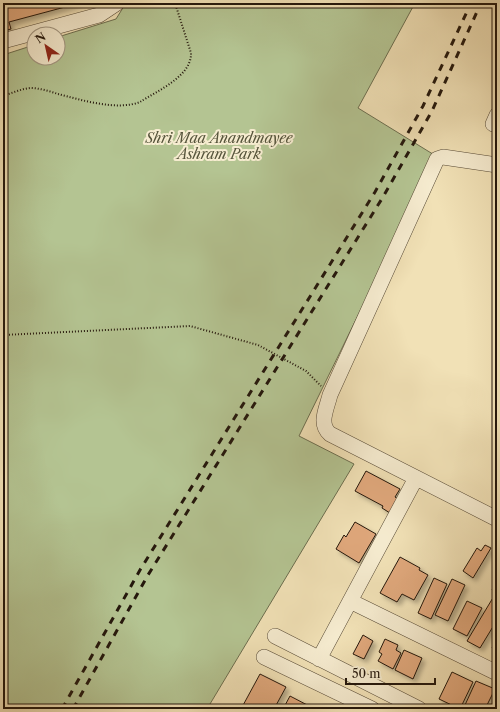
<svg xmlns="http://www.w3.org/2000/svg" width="500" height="712" viewBox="0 0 500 712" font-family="'Libre Caslon Text',serif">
<defs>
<filter id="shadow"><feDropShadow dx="3.5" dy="3.5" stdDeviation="2" flood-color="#0004"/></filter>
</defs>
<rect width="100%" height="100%" fill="#f1e1b6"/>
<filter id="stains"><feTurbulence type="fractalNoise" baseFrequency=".005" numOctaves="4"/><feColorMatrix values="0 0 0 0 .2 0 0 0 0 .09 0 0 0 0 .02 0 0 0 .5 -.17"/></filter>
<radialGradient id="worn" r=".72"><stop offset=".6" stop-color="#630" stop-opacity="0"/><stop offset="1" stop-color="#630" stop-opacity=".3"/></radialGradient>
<!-- green -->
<path fill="#b4c492" stroke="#6c6e4f" d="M126,3H415L358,108L436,156L299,436L354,464L207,709H3V55L34,45V58H58V37L116,19Z"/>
<!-- building -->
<path fill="#e0a87c" stroke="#24170c" filter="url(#shadow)" d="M3,3H80L9,22L11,29L3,31Z
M366,471L400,489L395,497L398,499L390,513L382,508L383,506L355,491Z
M355,522L376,534L359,563L336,549L344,535L346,537Z
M485,545L491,548L473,578L463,571L477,548L481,551Z
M400,557L420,568L419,570L428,575L414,600L402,594L397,602L380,593Z
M434,578L447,584L431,619L418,613Z
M452,579L465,585L448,621L435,615Z
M497,581V593L492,590Z
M494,596L497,598V620L480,648L467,641Z
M467,601L482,608L467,636L453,629Z
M363,635L373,641L364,659L353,654Z
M497,638V651L492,648Z
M385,639L398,645L396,650L401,653L393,669L378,661L382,654L379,652Z
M404,650L422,658L413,679L395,670Z
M452,672L473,682L460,709L439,699Z
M260,674L286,687L274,709H241Z
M476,681L495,689L485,709H474L465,705Z
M290,696L311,707L310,709H283Z"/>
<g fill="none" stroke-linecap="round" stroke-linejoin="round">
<defs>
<path id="minor" d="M3,41L99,15L117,3
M493,124L497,115
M497,165L443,157L437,159L330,395C327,408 318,424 330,434L497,519
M350,601L497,673
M275,636L419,709
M264,657L372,709
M319,659L416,478"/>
</defs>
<!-- minor casing -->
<use href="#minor" stroke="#574a36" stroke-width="16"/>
<!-- path -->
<path stroke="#24170c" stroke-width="2" stroke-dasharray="1 2" stroke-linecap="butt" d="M3,96C12,93 21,89 30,88C39,88 49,91 58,94C81,100 117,111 140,102C157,91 192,76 191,53L175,3
M3,335L190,326L258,345L306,371L321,386"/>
<!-- minor -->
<use href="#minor" stroke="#f6ecd0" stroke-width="15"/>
<!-- rail -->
<path stroke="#24170c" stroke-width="3" stroke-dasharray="7 7" stroke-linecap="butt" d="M62,709L140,570L375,192L423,106L471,3
M73,709L148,575L383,197L432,111L481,3"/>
</g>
<g text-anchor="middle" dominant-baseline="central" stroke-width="4" stroke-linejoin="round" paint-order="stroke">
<!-- park labels -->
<g font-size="14" font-style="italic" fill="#56543b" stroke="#f6ecd0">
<text x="219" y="138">Shri Maa Anandmayee<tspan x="219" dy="16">Ashram Park</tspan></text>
</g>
</g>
<!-- margin -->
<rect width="500" height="712" fill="none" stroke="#f1e1b6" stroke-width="16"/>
<rect x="4" y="4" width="492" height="704" fill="none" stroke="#24170c" stroke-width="2"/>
<rect x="8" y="8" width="484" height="696" fill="none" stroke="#24170c"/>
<!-- north arrow -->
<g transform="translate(46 46) rotate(326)"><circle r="19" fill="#f6ecd0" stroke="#a29782"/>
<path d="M0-3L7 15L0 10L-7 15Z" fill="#8f2418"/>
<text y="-6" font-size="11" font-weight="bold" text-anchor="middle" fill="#24170c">N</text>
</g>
<!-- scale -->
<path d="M346 678v6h89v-6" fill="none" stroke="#24170c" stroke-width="2"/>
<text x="352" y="678" font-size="12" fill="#24170c" stroke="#f6ecd0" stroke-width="3" paint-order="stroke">50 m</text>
<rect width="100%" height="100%" filter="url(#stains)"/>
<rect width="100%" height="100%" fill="url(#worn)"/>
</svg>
